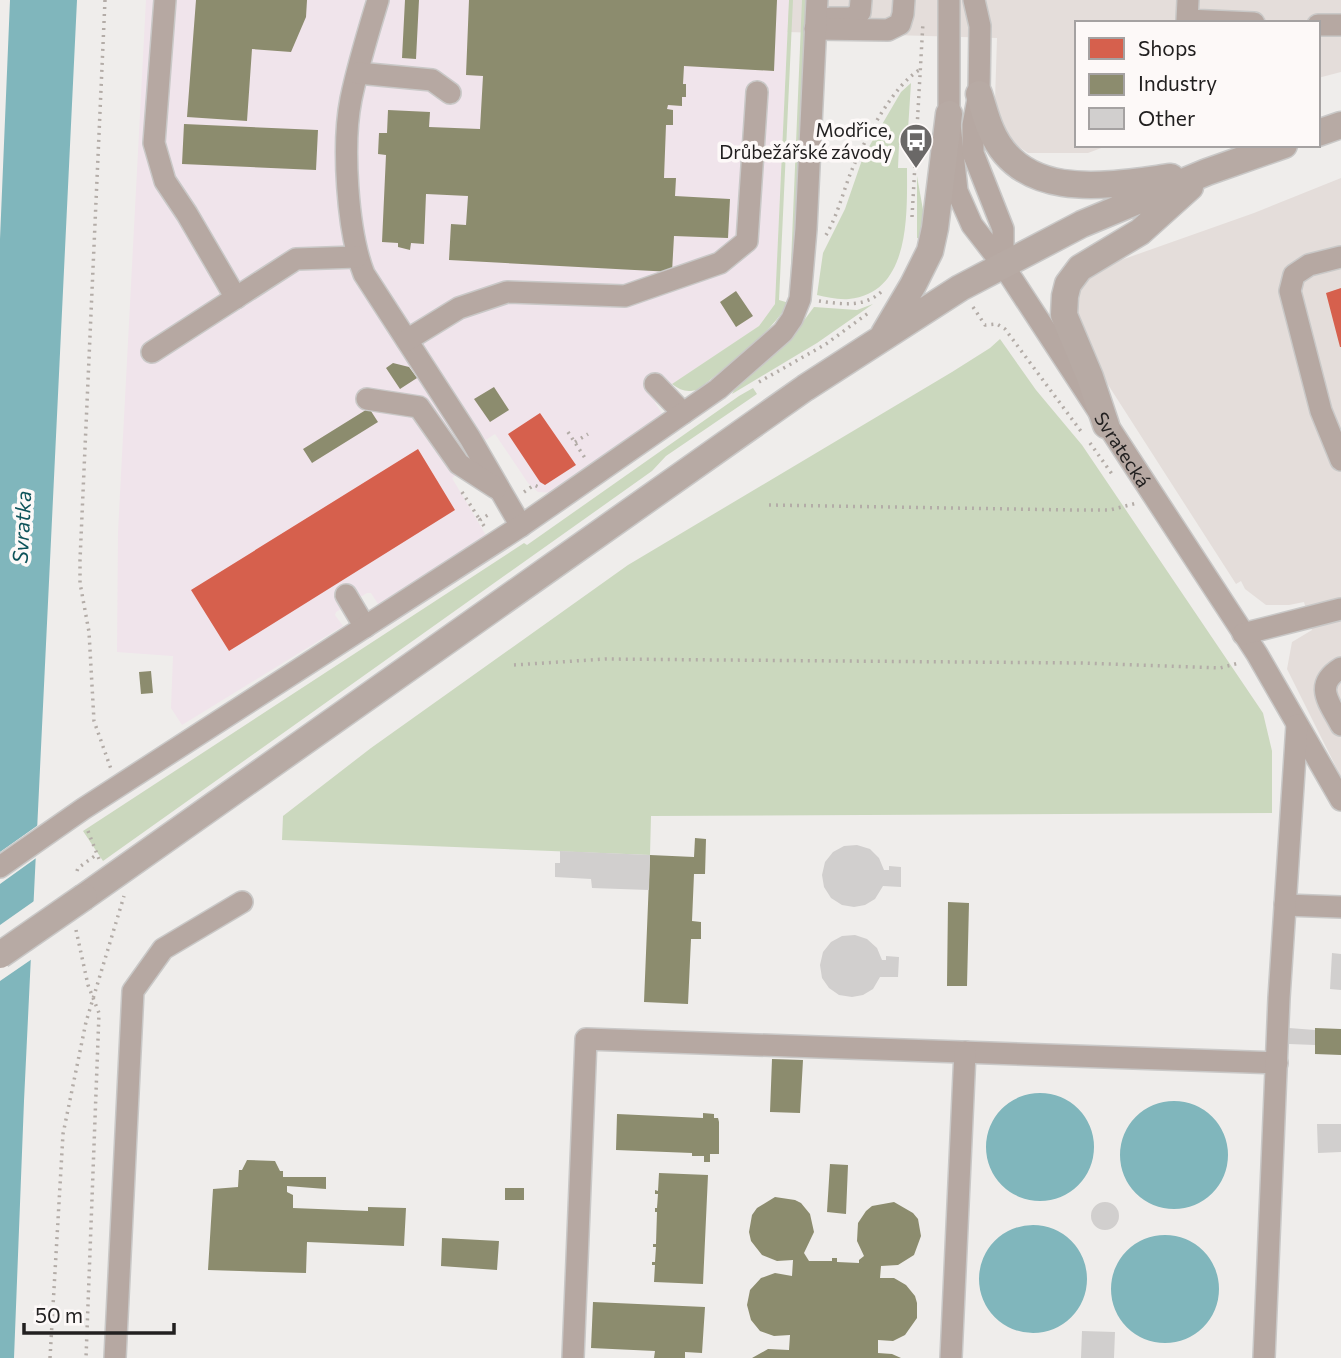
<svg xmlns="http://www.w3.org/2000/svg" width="1341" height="1358" viewBox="0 0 1341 1358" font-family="Commissioner,sans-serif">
<rect width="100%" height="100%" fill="#efedeb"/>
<!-- built -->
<path fill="#e4ddda" d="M789,0H1341V72L1318,78V23H1077V145H1109L1088,153H1028L1016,145L1006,132L998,113L995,101L997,38L787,32Z
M1341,178V777L1287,669L1292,642L1312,630L1304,602L1289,605H1266L1245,589L1241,581L1236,584L1087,352L1080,344L1073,287L1107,265L1254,213Z"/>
<!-- industrial -->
<path fill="#f0e4eb" d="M146,0H789L775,304L759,326L672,384L655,403L663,415L559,493L538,492L528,483L495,434L466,453L471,464L452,478L487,537L378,604L371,593H367L336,612L335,615L343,626L182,725L171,708L173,656L117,652L118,532Z"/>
<!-- green -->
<path fill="#cbd8be" d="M789,0H793L779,300L789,303C766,338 732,362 699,389C688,393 681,391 672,384L759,326L775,304Z
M802,0H806L793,288L790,287Z
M911,83L907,145H899L898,168H907C907,213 911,293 849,299C838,300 827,297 817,295L823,253L845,209L863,157L901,92Z
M917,176L926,227L924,240L917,238Z
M873,304L817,343L732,394L737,385L787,343L814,307L857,310Z
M1000,339L1036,390L1082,445L1263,713L1272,751V813L651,816L650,855L282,840L283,816L371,748L628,565L952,372L990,348Z
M753,388L757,394L666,456L652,471L103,861L83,831L524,543L527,545L739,396Z"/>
<!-- water -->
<path fill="#80b6bc" d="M10,0H77L24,1101L14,1358H0V239Z
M986 1147a54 54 0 1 1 108 0a54 54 0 1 1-108 0Z
M1120 1155a54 54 0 1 1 108 0a54 54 0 1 1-108 0Z
M979 1279a54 54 0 1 1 108 0a54 54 0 1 1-108 0Z
M1111 1289a54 54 0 1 1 108 0a54 54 0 1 1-108 0Z"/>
<!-- pier -->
<path fill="#efedeb" d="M41,823L39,856L0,884V852Z
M37,899L35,957L0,981V925Z"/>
<!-- shops -->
<path fill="#d6604d" d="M1341,288V347H1340L1326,293Z
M540,413L576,465L545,485L540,482L508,434Z
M418,449L455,510L229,651L191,590Z"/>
<!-- industry -->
<path fill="#8c8c6e" d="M196,0H307L306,17L291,52L252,49L247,121L187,117Z
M405,0H419L416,59L402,58Z
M469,0H777L774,71L684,66L683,84H686V97H682V106L668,105L667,109L673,110V125H666L664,178H676L675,196L730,199L728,238L674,236L672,272L449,260L451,224L466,225L468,196L426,194L424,244L411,243L410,250L398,247V243L382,242L386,155L378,154L379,133H387L388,110L430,112L429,127L480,129L483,76L466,75Z
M184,124L318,130L316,170L182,164Z
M736,291L753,316L736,327L720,302Z
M393,363L409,367L417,378L400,389L386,368Z
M494,387L509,410L490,422L474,399Z
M369,408L378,422L312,463L303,449Z
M151,671L153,693L141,694L139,672Z
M695,838L706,839L705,874H694L692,921L701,922V939H691L688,1004L644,1002L650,855L694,857Z
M948,902L969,903L967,986H947Z
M1315,1028L1341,1029V1055L1315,1054Z
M772,1059L803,1060L800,1113L770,1112Z
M703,1113L714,1114V1118H718L719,1122V1154H710V1162H704V1156H692V1153L616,1150L617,1114L703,1118Z
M247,1160L275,1161L280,1171H283V1177H326V1189L287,1186V1192L293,1195V1208L368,1211V1207L406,1208L404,1246L307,1242L306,1273L208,1270L213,1189L238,1187L239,1170H242Z
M830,1164L848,1165L846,1214L827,1212Z
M659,1173L708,1175L703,1284L654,1282L655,1265H652V1262H655L656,1247H653V1244H656L657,1212H655V1208H657L658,1194H655V1190L658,1191Z
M505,1188H524V1200H505Z
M775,1197L795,1200L801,1203L810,1214L814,1232L804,1253L809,1261H832V1258H837V1262L859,1263V1260L864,1256L857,1241L858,1223L866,1211L872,1206L894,1202L913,1213L918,1219L921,1236L914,1255L898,1265L881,1266L880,1278H894L906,1285L915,1296L917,1303V1318L905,1335L893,1341L878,1340V1353L892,1354L901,1358H752L768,1349L789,1350L790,1335L774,1336L760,1331L751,1320L747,1305L750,1290L761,1278L775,1273L792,1276L793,1260L777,1261L762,1255L751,1241L749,1232L752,1215L757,1208Z
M442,1238L499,1241L497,1270L441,1266Z
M593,1302L705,1307L702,1353L685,1352V1358H654L655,1351L591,1348Z"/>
<!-- building -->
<path fill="#d1cfce" d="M857,845L870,849L879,858L884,870H889V866L901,867V887L883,886L875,899L865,905L854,907L842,905L831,898L824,887L822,875L825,862L833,852L844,846Z
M560,851L650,855L649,890L592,888L591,879L555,877V863H560Z
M855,935L867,939L877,948L882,960H886V956L899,957L898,977H880L873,989L863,995L852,997L839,995L829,988L822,978L820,965L823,952L831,942L842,936Z
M1332,953L1341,954V990L1330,989Z
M1289,1028L1315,1030V1045L1289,1044Z
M1317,1124H1341V1152L1318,1153Z
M1091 1216a14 14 0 1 1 28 0a14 14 0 1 1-28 0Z
M1082,1331L1115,1332L1114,1358H1081Z"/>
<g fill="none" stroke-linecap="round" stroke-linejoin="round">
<defs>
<g id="minor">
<path d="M165,0L154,143L165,181L187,214L236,298"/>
<path d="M378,0C368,33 358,65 351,99C342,144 347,231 364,274L470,438L521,526"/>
<path id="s1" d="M949,0V114L957,191L972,225L1003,265L1257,654L1341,800"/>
<path d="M974,0L980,26L979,94L973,125V153L1003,229V265"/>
<path d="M1188,0L1187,20L1254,23"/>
<path d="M830,18H852L860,12L861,0"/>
<path d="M1318,25H1341"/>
<path d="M815,29L888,30L900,24L903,14L904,0"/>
<path d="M358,73L432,80L450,93"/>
<path d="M1341,257L1309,265L1294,275L1290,291L1321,411L1341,460"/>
<path d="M407,340L459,308L507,292L625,296L720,263L747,241L757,92"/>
<path d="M152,352L296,259L357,257"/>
<path d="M655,384L683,413"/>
<path d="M367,399L419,407L459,464L496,488"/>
<path d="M346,595L365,627"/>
<path d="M1243,634L1341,609"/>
<path d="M1341,668C1313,685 1329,702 1341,725"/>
<path d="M0,867L83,809L521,526L718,389L783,332L792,319L800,299L806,229L817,0"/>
<path d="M1285,905L1341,907"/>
<path d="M115,1358L133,991L163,949L242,902"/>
<path d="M573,1358L586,1039L1277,1063"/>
<path d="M951,1358L965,1052"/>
<path d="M1264,1358L1279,998L1297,725"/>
</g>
<path id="major" d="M979,94C983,106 986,119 991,130C1022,203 1110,185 1171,177
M1318,133L1341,125
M884,334L913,285L930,251L935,228L949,114
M1106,425L1090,377L1064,315L1065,296L1068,284L1080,268L1140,232L1190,187
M84,897L805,388L960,288L1082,224L1207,172L1284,145"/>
</defs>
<!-- minor casing -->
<use href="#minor" stroke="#c9c8c7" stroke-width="24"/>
<!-- major casing -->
<use href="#major" stroke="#c9c8c7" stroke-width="29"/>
<!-- path -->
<path stroke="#b3aca7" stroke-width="3.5" stroke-dasharray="2 5" stroke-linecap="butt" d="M105,0L80,560V583L89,632L94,721L111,769
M912,217L923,22
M826,235C839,213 844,187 854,165C867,136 894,84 921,69
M819,301C840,304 864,308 881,292
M973,307L985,325L997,324L1005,329L1083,434
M759,382L826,344L871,311
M568,432L585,458
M575,442L588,434
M1090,443L1112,474
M462,492L480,520
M524,492L534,485L541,488
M769,505L1073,510H1110L1137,503
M484,526L480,520L491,513
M514,665L605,659L1082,663L1220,668L1239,663
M88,831L99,859
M77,871L78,868L96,855
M76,930L88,985L99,1013L86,1358
M50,1358L63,1134L86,1022L124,896"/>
<!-- minor -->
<use href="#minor" stroke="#b6a8a2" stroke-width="21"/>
<!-- major -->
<use href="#major" stroke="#b7aaa4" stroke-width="26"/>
<defs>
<path id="major-bridge" d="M0,955L84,897"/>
</defs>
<!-- major-bridge casing -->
<use href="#major-bridge" stroke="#c9c8c7" stroke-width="29" stroke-linecap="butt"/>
<!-- major-bridge -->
<use href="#major-bridge" stroke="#b7aaa4" stroke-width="26"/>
</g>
<!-- icons -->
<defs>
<symbol id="bus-pin" viewBox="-11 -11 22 30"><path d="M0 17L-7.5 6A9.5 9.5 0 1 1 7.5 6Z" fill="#6a6867" stroke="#fdf9f8"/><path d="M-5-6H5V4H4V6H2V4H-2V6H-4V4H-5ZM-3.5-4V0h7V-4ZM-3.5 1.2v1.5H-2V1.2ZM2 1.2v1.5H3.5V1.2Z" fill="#fff"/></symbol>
</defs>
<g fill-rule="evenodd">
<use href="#bus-pin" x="897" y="121" width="38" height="52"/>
</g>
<g text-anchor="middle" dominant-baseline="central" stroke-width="7" stroke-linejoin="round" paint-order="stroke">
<!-- poi labels -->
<g font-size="19" fill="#222020" stroke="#fdf9f8" text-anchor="end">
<text x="892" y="129">Modřice,<tspan x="892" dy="22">Drůbežářské závody</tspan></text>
</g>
<!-- street labels -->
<g font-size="19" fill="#222020" stroke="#fdf9f8">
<text stroke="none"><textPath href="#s1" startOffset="499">Svratecká</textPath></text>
</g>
<!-- water labels -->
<g font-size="21" font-style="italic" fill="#0d535a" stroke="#fdf9f8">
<text transform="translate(21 527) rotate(-87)">Svratka</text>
</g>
</g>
<!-- legend -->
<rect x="1075" y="21" width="245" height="126" fill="#fdf9f8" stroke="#a5a2a2" stroke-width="2"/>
<rect x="1089" y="38" width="35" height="21" fill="#d6604d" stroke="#a5a2a2" stroke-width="2"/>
<text x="1138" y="56" font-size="21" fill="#222020">Shops</text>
<rect x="1089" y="74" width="35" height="21" fill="#8c8c6e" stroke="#a5a2a2" stroke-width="2"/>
<text x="1138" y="91" font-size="21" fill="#222020">Industry</text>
<rect x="1089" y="108" width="35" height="21" fill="#d1cfce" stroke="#a5a2a2" stroke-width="2"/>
<text x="1138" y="126" font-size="21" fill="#222020">Other</text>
<!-- scale -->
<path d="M24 1323v10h150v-10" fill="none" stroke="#222020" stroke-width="3.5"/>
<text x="35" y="1323" font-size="21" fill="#222020" stroke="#fdf9f8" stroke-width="5" paint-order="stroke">50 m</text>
</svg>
